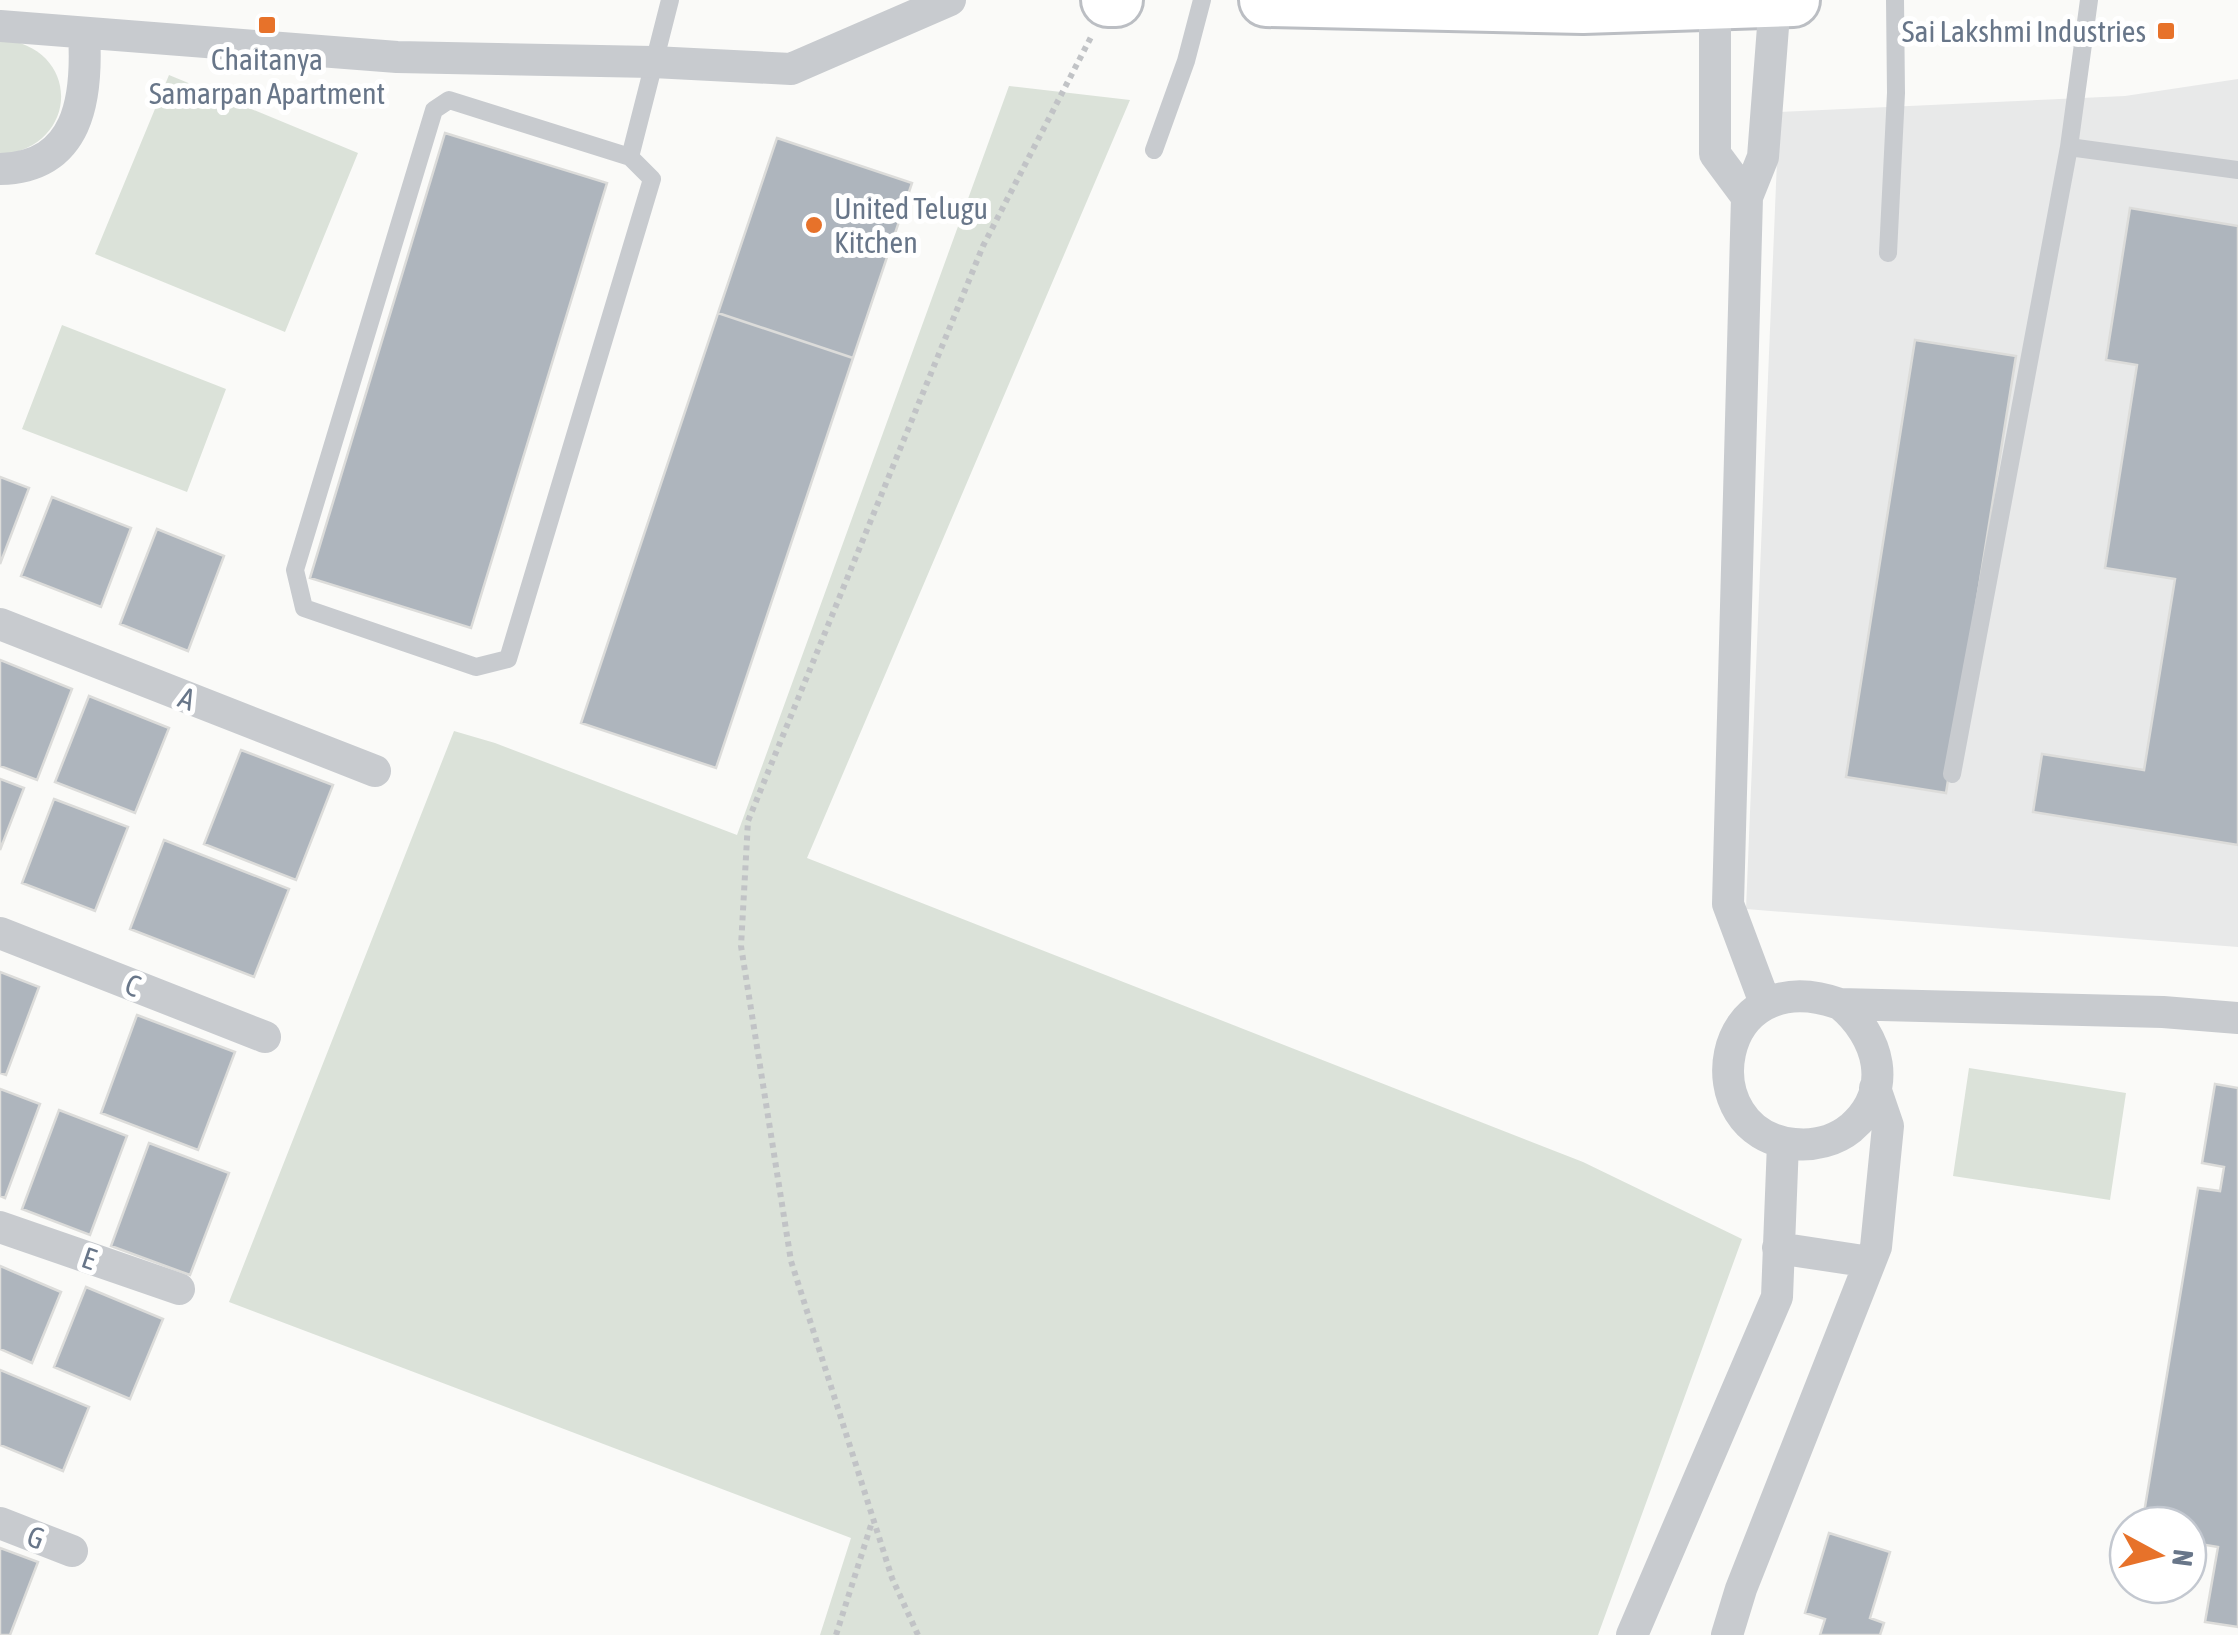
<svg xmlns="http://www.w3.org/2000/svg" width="2238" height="1635" viewBox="0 0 2238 1635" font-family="'Asap Condensed',sans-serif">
<rect width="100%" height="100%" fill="#fafaf8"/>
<!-- built -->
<path fill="#e8e9e9" d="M2238,79V947L1746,909L1779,112L2125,96Z"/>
<!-- green -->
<path fill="#dbe2d9" d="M0,39C82,46 81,147 0,155Z
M169,75L358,153L285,332L95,254Z
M1009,86L1130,100L807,858L1583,1162L1742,1239L1598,1635H820L851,1538L229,1302L454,731L495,743L737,835Z
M62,325L226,389L187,492L22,429Z
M1969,1068L2126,1093L2110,1200L1953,1176Z"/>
<!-- building -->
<path fill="#aeb5bd" stroke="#dcdcda" stroke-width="2.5" d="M445,133L607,183L471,628L310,578Z
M777,138L912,183L853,358L718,313Z
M2130,208L2238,226V845L2033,812L2042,754L2144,770L2175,579L2105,568L2137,365L2106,360Z
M718,313L853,358L716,768L581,723Z
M1915,340L2016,356L1946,793L1846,777Z
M0,477L29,488L0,564Z
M52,497L131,528L101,607L21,576Z
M157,529L224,556L188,651L120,624Z
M0,660L72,689L37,780L0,766Z
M89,696L169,728L135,813L55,782Z
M241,750L333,785L296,880L204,844Z
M0,779L24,788L0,850Z
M54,799L128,827L95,911L22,883Z
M164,840L289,889L254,977L130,929Z
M0,972L39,987L6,1075L0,1073Z
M137,1015L235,1052L198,1150L101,1113Z
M2215,1084L2238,1088V1627L2205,1622L2218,1547L2188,1542V1525H2142L2198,1188L2220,1191L2224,1167L2202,1163Z
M0,1089L40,1104L5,1198L0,1196Z
M59,1110L127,1136L90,1235L22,1209Z
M149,1143L229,1173L190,1275L111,1246Z
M0,1266L61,1292L32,1363L0,1349Z
M86,1287L163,1319L130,1399L54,1367Z
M0,1370L89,1407L63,1471L0,1445Z
M1829,1533L1890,1552L1870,1618L1884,1623L1880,1635H1820L1825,1619L1805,1613Z
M0,1548L38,1562L10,1635H0Z"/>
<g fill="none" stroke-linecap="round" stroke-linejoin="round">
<defs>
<path id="primary" d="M1108,0H1116
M1266,0L1583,7L1793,0"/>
</defs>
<!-- primary casing -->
<use href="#primary" stroke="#bbbec3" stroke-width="58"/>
<!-- path -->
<path stroke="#c1c3c6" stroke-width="6" stroke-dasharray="5 5" stroke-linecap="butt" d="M836,1635L872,1522
M918,1635L892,1578L791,1261L741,946L748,821L983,246L1091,37"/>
<!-- lane -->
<path stroke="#c8cbcf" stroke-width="18" d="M2089,0L2069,147L2238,170
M1154,150L1186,61L1202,0
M630,157L652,179L508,659L476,667L304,608L295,570L434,110L449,100L630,157L670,0
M1888,253L1896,93L1895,0
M1952,774L2069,147"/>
<!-- street -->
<path stroke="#c8cbcf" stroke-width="32" d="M1715,3V154L1747,197L1763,157L1775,1
M0,26L397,57L653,62L791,69L950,0
M0,169C79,167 88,99 84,33
M1747,197L1728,904L1765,1003
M0,624L375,771
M0,933L265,1037
M1840,1004C1879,1036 1895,1090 1851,1128C1835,1141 1814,1146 1794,1144C1690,1134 1712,958 1840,1004L2163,1012L2238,1018
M0,1227L179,1289
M1778,1248L1870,1262
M0,1523L72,1551
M1632,1635L1777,1297L1783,1143
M1727,1635L1741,1589L1876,1247L1888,1126L1875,1088"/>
<!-- primary -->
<use href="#primary" stroke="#fff" stroke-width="52"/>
</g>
<!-- markers -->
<g fill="#e7722a" stroke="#fff" stroke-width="4">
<rect x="257" y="15" width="20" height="20" rx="5"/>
<rect x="2156" y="21" width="20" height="20" rx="5"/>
<circle cx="814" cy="225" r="10"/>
</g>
<g text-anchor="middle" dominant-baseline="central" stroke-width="10" stroke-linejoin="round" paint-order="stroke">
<!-- poi labels -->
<g font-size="30" fill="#687689" stroke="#fff" text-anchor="end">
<text x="2146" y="31">Sai Lakshmi Industries</text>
<text x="267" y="59" text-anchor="middle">Chaitanya<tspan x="267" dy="34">Samarpan Apartment</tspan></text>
<text x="834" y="208" text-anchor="start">United Telugu<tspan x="834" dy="34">Kitchen</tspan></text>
</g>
<!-- street labels -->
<g font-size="30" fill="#687689" stroke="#fff">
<text transform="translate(187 698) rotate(21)">A</text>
<text transform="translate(133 985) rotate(21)">C</text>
<text transform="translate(89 1258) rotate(19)">E</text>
<text transform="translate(36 1537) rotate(21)">G</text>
</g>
</g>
<!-- north arrow -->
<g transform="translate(2158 1555) rotate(97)"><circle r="48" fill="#ffffff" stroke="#c3c8d0" stroke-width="2.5"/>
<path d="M0-8L18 38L0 25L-18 38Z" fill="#e7722a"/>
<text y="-15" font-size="28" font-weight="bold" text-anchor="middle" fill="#687689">N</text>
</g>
</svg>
